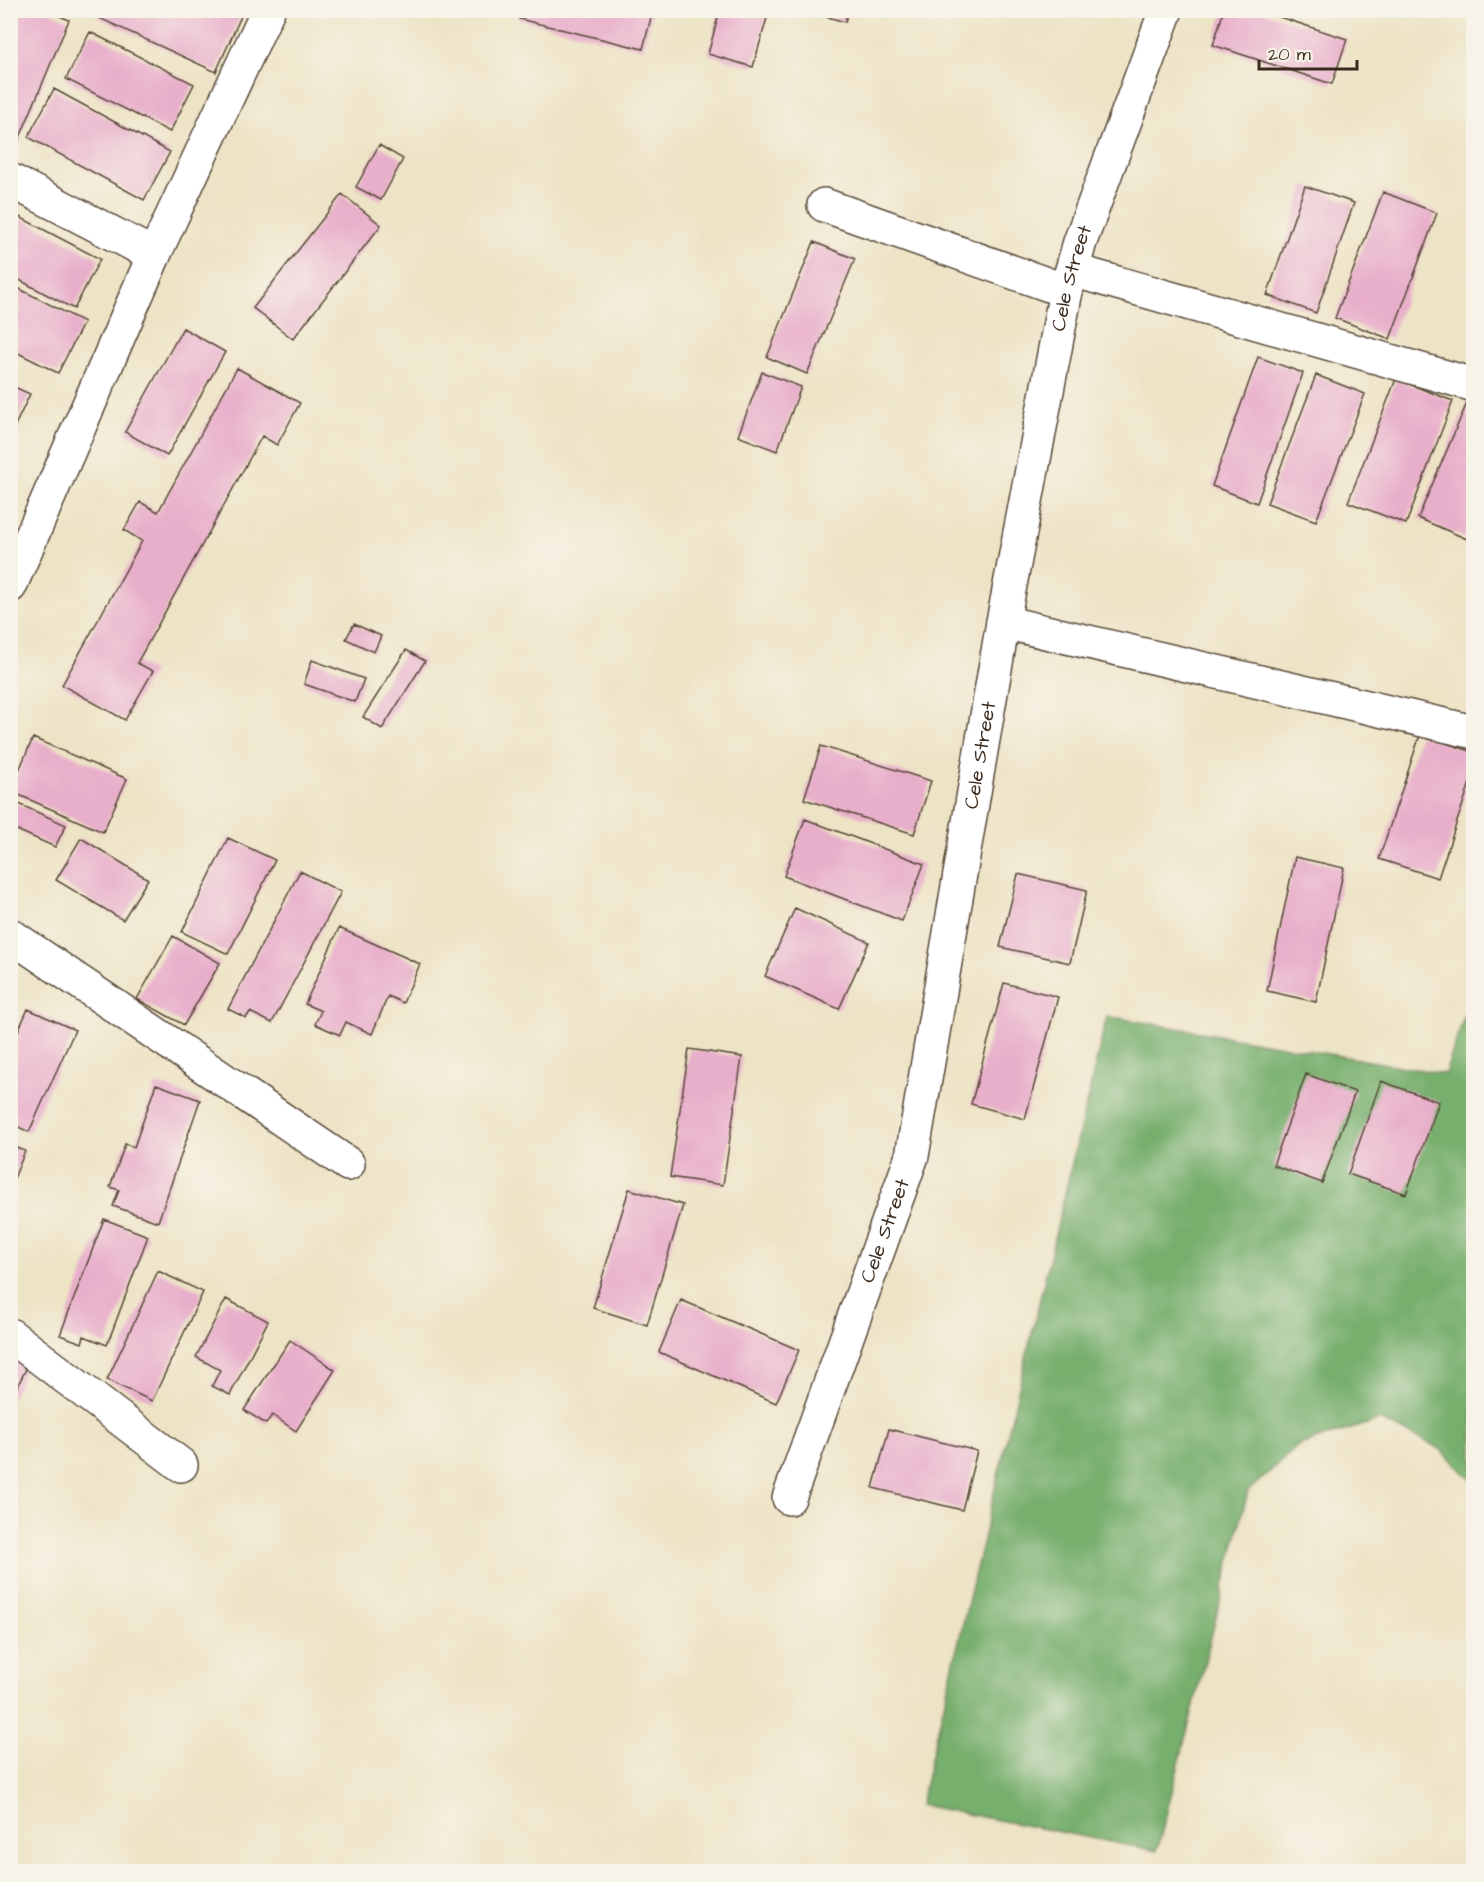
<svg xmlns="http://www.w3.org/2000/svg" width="1484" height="1882" viewBox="0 0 1484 1882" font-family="'Architects Daughter',sans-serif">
<rect width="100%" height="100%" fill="#f7f3e8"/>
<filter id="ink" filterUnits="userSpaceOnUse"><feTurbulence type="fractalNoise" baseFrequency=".0167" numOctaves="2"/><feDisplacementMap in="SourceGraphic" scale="12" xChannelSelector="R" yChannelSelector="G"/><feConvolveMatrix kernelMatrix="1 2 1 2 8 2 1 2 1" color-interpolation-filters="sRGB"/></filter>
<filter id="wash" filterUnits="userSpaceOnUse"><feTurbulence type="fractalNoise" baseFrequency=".008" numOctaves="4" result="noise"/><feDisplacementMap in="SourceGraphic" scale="24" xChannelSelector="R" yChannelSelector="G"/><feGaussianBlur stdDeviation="1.35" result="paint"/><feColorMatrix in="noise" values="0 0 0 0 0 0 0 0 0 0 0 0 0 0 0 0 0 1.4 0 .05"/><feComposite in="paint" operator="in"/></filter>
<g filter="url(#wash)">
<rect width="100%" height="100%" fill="#ede3c5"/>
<!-- forest -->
<path fill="#77af6d" stroke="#596c46" stroke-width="1.5" d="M1473,990V1481L1439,1448L1380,1420L1299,1445L1248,1491L1157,1851L920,1805L1107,1016L1445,1074Z"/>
<g id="blocks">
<!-- building -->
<path fill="#e8afca" d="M10,10H46L69,20L18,142L10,139Z
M100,10H235L242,14L216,72L97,17Z
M521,10H653L643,49L519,19Z
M720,10H741L767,18L753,67L708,54Z
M804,10H848L845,22Z
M1224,10H1258L1347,39L1332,84L1213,45Z
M90,32L194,84L170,132L66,79Z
M54,89L170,152L144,200L28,137Z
M379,145L403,159L381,200L356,187Z
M1305,186L1354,203L1316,313L1267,295Z
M1383,192L1437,213L1390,339L1335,318Z
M342,194L381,225L293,339L253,308Z
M10,212L100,259L74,309L10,275Z
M814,242L855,259L807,374L767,357Z
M10,284L84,322L58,373L10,349Z
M183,328L225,352L167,456L125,432Z
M1258,357L1303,373L1257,503L1212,486Z
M237,368L300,403L277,445L262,436L137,663L153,671L125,720L62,685L142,541L124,530L140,502L158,512Z
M762,372L801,387L777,451L738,436Z
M1316,375L1365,394L1316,521L1267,503Z
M1396,379L1453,401L1406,524L1348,502Z
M10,385L30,394L10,436Z
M1470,396L1474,397V542L1418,518Z
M354,624L381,636L374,652L346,639Z
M406,650L425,661L382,729L363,717Z
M312,660L364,679L355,702L304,684Z
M1420,735L1474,752V771L1438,878L1379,859Z
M33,738L127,779L103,832L10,791Z
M821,746L931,781L914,834L804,799Z
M10,800L66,825L55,847L10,827Z
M805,819L924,864L902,921L784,876Z
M81,838L148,879L123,920L56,880Z
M228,838L275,860L228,954L182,932Z
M1295,857L1344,868L1316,1002L1267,991Z
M300,871L341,892L272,1023L250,1012L246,1018L228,1009Z
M1018,874L1087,890L1070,963L1000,947Z
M795,908L869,942L839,1009L765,976Z
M339,928L420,964L403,1003L388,996L372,1034L346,1022L340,1035L315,1024L321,1011L305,1004Z
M173,936L220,963L184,1025L137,999Z
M1004,983L1058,997L1025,1119L971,1104Z
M28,1009L75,1030L29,1132L10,1123V1049Z
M689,1049L742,1057L723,1185L670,1177Z
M1306,1074L1355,1092L1322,1183L1273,1165Z
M1381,1081L1439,1102L1406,1194L1348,1174Z
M156,1084L200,1100L158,1222L113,1206L119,1190L110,1187L125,1144L134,1147Z
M10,1145L25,1151L11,1186H10Z
M629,1189L683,1205L647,1325L593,1308Z
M104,1219L148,1236L107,1345L84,1336L82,1343L60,1335Z
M158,1271L203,1292L152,1401L107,1380Z
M226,1299L268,1321L230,1395L212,1386L220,1370L196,1357Z
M681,1300L799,1350L776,1403L659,1352Z
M290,1340L335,1370L296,1431L272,1415L266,1424L244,1410Z
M10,1346L32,1357L10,1401Z
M889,1429L977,1451L962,1510L873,1488Z"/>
</g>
</g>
<g filter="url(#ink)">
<use href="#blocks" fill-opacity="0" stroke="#564637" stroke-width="1.5"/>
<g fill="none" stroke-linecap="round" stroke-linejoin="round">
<defs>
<g id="minor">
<path d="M10,180L154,255"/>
<path d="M824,205L1066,291"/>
<path d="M1072,270L1474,385"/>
<path d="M10,586L154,255L268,10"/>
<path d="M1003,622L1474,732"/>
<path d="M10,935L348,1164"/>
<path d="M10,1335L181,1465"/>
<path id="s1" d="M789,1498L912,1156L1003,622L1066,291L1080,242L1166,10"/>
</g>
</defs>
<!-- minor casing -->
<use href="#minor" stroke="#564637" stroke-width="36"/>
<!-- minor -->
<use href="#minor" stroke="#fff" stroke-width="33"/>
</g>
</g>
<g text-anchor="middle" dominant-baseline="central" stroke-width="5" stroke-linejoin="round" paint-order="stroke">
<!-- street labels -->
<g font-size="20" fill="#3b2a1e" stroke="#f7f3e8">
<text stroke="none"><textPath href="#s1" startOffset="1256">Cele Street</textPath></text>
<text stroke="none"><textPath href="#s1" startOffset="770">Cele Street</textPath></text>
<text stroke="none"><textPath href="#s1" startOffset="284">Cele Street</textPath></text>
</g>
</g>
<!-- margin -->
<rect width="1484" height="1882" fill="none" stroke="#f7f3e8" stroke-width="36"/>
<!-- scale -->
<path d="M1259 60v9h98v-9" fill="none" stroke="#3b2a1e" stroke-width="3"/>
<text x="1268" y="60" font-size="18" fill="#3b2a1e" stroke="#f7f3e8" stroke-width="4.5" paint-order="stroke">20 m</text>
</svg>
